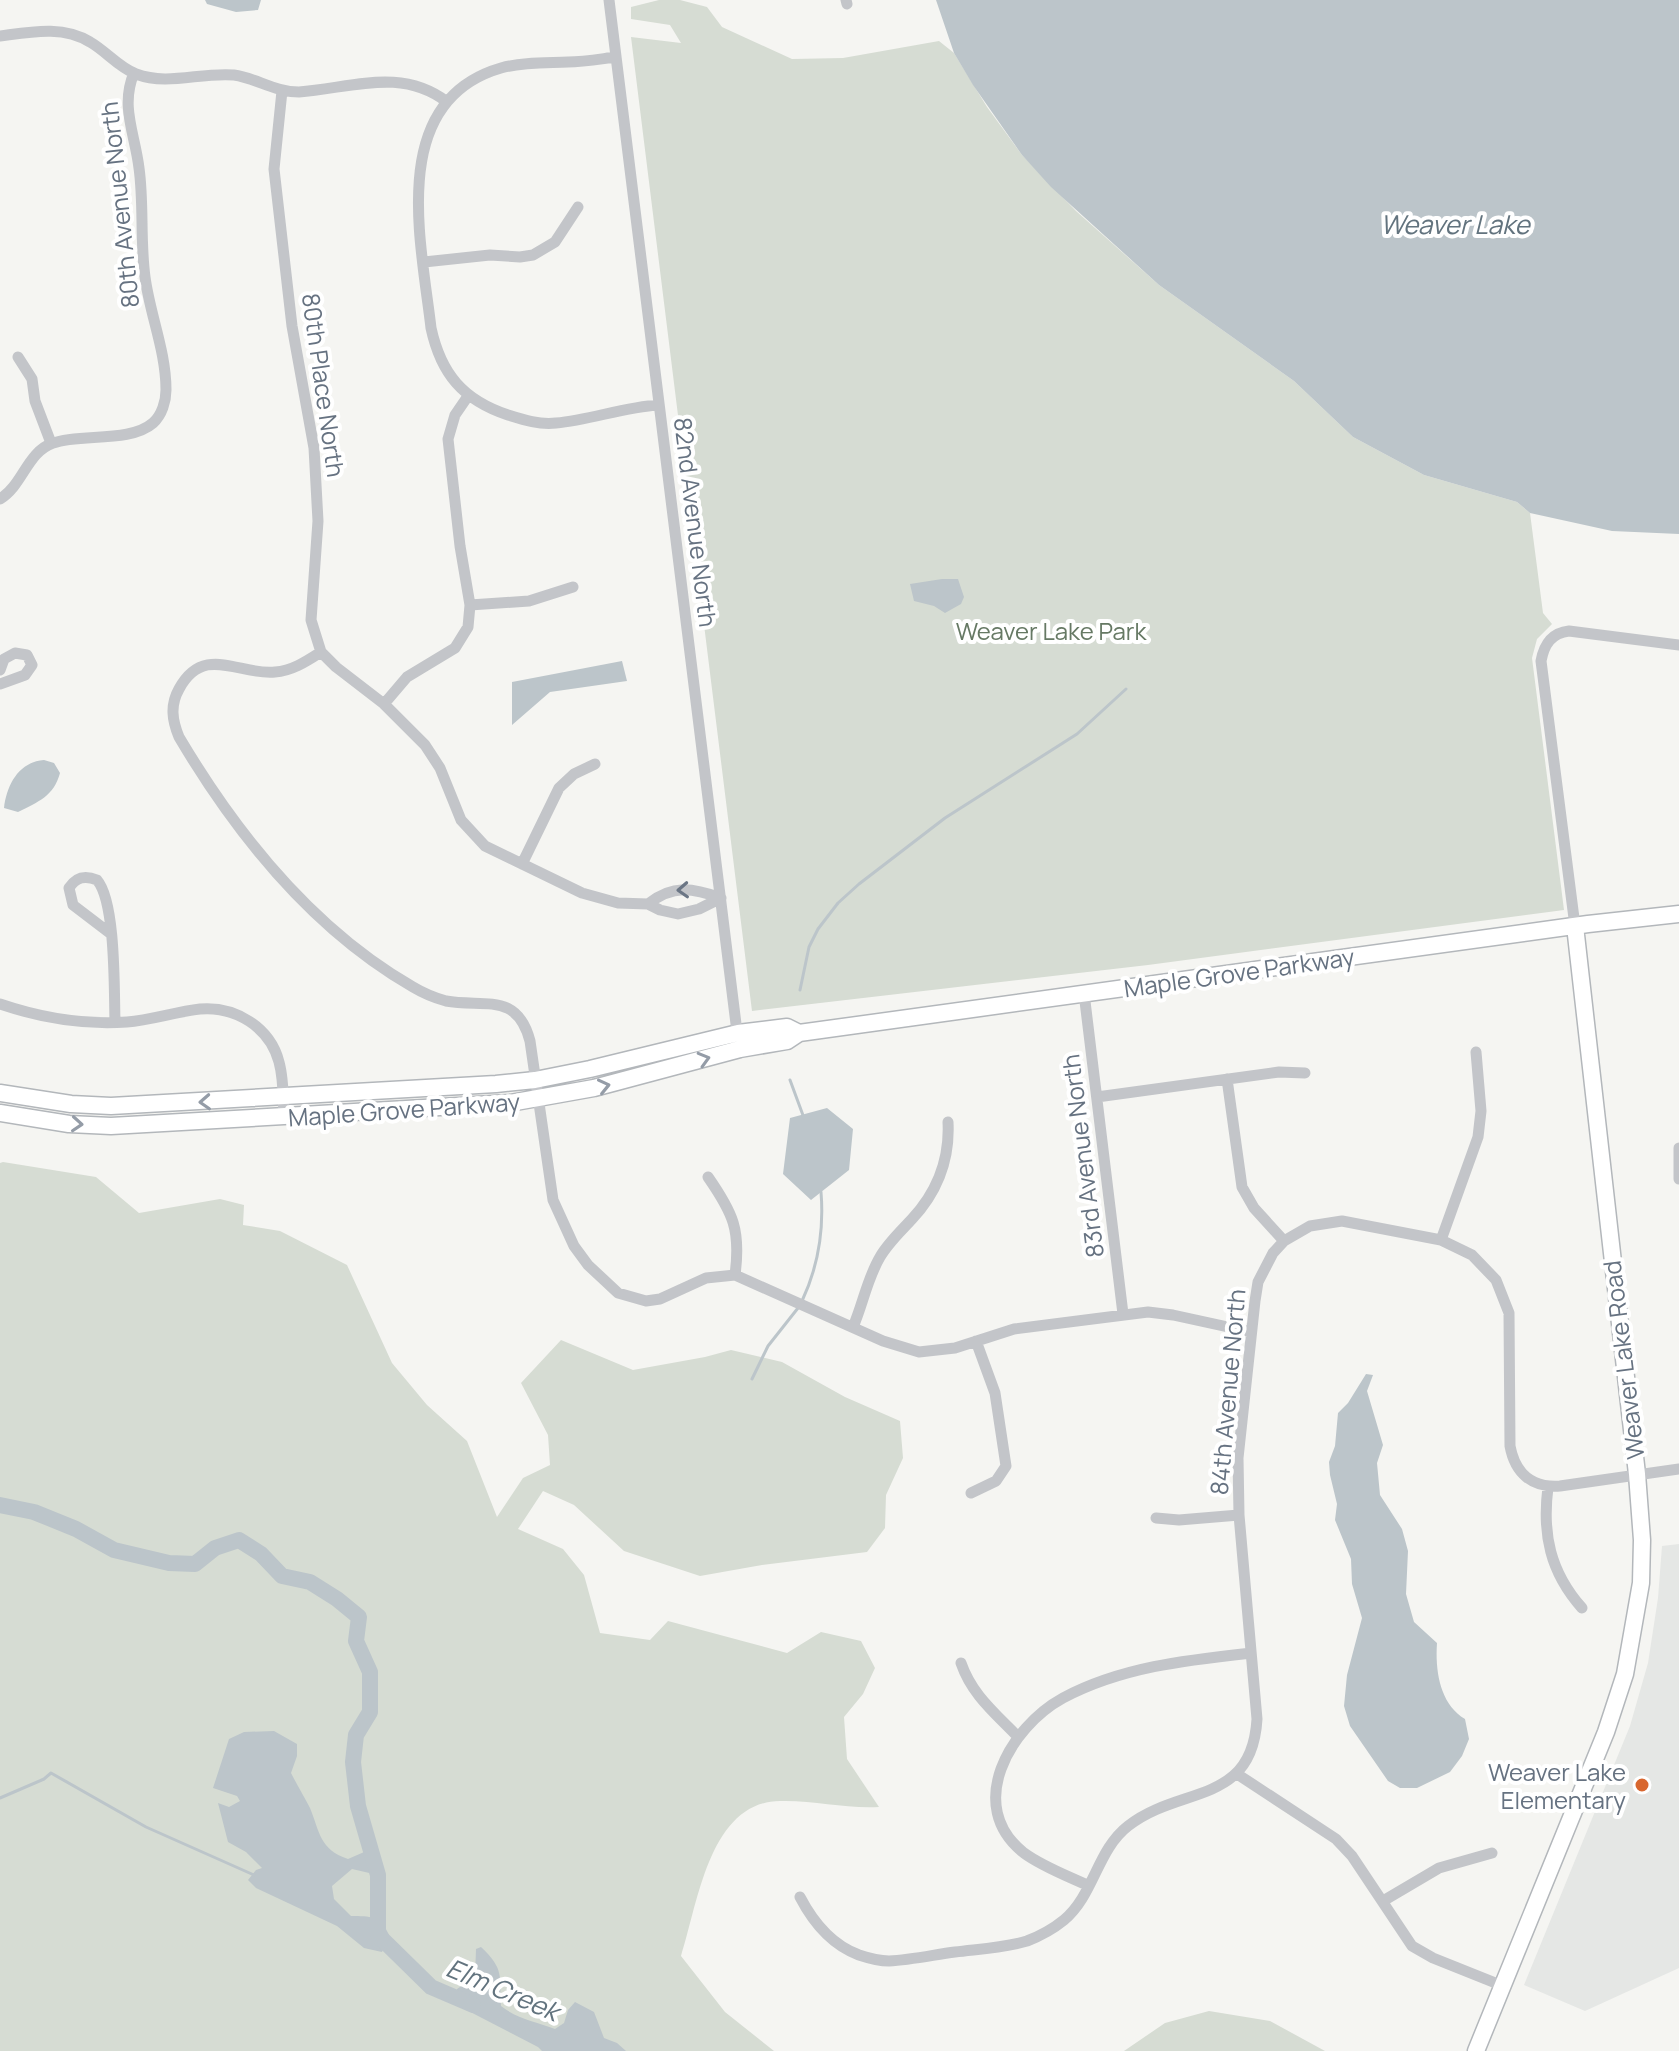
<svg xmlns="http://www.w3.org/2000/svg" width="1679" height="2051" viewBox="0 0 1679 2051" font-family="Manrope,sans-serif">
<rect width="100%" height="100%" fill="#f5f5f2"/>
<!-- built -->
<path fill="#e5e7e5" d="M1679,1544V1968L1585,2011L1524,1985L1630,1726L1648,1663L1658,1598L1662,1546Z"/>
<!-- green -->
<path fill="#d6dcd3" d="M659,0H680L707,7L722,27L792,59L843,58L939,41L954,53L987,107L1022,155L1076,211L1159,285L1294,381L1353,437L1424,475L1517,502L1530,513L1543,613L1552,624L1537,639L1532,658L1564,910L1148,965L752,1011L631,37L681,43L670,25L631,19V7Z
M3,1162L96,1177L139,1213L220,1199L244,1205L243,1225L280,1231L347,1265L392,1363L427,1405L467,1441L497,1517L523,1478L550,1465L548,1435L521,1383L561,1340L633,1370L705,1357L731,1350L782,1362L845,1397L900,1421L903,1458L886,1495L885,1528L867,1552L762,1565L700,1576L624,1551L574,1505L543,1491L518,1529L563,1549L584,1575L600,1633L650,1640L668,1621L787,1653L821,1632L861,1641L875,1668L863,1694L844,1717L847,1759L879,1807C846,1809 814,1800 780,1801C709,1802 698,1904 681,1956L725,2012L774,2051H0V1163Z
M1209,2011L1270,2021L1325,2051H1124L1165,2023Z"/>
<!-- water -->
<path fill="#bcc5ca" d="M205,0H261L258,10L236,12L207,4Z
M936,0H1679V534L1612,531L1530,513L1517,502L1424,475L1353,437L1294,381L1159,285L1051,187L1022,155L973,85L954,53Z
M942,579H958L964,597L961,604L945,613L934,606L914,601L910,584Z
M622,661L627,681L550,692L512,725V682Z
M44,760L54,763L60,773C54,796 38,802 18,812L4,808C7,784 19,762 44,760Z
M827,1108L853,1129L849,1170L811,1200L783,1174L790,1118Z
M1366,1374L1373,1375L1367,1391L1383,1445L1377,1463L1380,1495L1402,1529L1408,1551L1406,1594L1414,1622L1437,1643C1435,1671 1440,1704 1465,1719L1469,1739L1462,1756L1450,1772L1417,1788H1400L1388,1781L1350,1726L1344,1706L1347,1675L1362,1618L1352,1584L1351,1559L1335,1520L1337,1504L1330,1475L1329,1462L1335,1446L1338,1413L1348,1403Z
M274,1731L297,1744V1756L291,1773C297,1785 304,1796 310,1808C320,1832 319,1849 348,1859L371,1849L378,1875L352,1869L332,1886L334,1899L351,1916C370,1916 381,1916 389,1935L382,1952L364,1948L337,1926L256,1888L248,1880L256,1870L262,1868L246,1852L228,1842L218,1803L229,1807L240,1801L237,1796L213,1788L229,1739L244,1732Z
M481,1947C505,1970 499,1975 501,2006C519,2020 535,2021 555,2029L564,2023L568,2010L575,2002L594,2012L604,2038L617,2043L626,2051H542L538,2047L453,2003L457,1989L475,1977L476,1949Z"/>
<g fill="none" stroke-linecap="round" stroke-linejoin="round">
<!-- stream -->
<path stroke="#bcc5ca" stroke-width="3" d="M800,990L809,947L818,929L838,903L859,884L945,818L1077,734L1126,689
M790,1080L804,1118
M802,1301C818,1267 824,1229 821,1192
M752,1379L768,1346L798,1308
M0,1798L44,1779L51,1773L146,1827L254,1875"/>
<!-- river -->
<path stroke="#bcc5ca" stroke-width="16" d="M0,1505L34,1512L76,1529L114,1550L169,1563L195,1564L215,1548L239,1540L261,1554L282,1576L310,1582L337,1599L359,1617L356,1641L370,1672V1712L356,1735L353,1762L358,1806L378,1875V1935L431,1987L473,2005"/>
<defs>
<path id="secondary" d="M0,1093L71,1104L111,1106L496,1084L535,1080L590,1069L738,1033L787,1027L799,1033
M0,1113L69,1124L111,1126L510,1103L594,1088L740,1049L787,1041L799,1033L1588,924L1679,914
M1476,2051L1606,1732L1625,1674L1641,1583L1642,1540L1637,1474L1575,926"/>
</defs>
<!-- secondary casing -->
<use href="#secondary" stroke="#b3b7bb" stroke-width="19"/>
<!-- street -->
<path stroke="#c3c5c9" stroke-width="11" d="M609,0L738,1040
M846,0L847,4
M0,36C30,32 63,25 90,42C106,51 118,67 136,74C168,86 200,72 234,75C256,78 275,92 299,92C352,88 401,67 447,102
M616,57C600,59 584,62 568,62C546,63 523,62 501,68C387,101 421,241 431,328C441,374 463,400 508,415C524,420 540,425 556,423C591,420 623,407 659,405
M282,91L274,169L292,326L314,448L318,521L311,620L321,652L336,667L384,704L425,745L440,768L461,820L485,846L582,893L618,903L648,904L660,910L678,914L699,909L721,898
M424,262L490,255L520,257L533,255L555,242L578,207
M18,357L32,379L35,401L51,443
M0,499C23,485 27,452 53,443C81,433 130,443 153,423C162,415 166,401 166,390C166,351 150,315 145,277C140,240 144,204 139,168C135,134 120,106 134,73
M470,605L529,601L573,587
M321,652C307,661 292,671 275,672C240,676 204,643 179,689C170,705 172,720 179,737C237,835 312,929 413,987C423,993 435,998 446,1001C483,1008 517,991 530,1041L553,1200L574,1246L588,1265L618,1293L646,1301L660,1299L706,1278L735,1275L883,1341L919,1352L955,1348L1014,1329L1148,1312L1173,1315L1251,1332
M0,670L4,659L15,653L27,655L32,665L25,675L0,684
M384,704L407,677L455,648L468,627L470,605L460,546L448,439L455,415L468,396
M522,864L559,788L574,774L595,764
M648,904C673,884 693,888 721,898
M1575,926L1541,661C1544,645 1551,633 1569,631L1679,645
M111,934L73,905L69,888C76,877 85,875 97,880C116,902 114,991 115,1022
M1084,993L1123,1314
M0,1004C41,1018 83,1025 127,1022C151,1020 175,1012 200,1009C235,1006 270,1027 279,1062C284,1080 283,1099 284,1117
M1227,1079L1242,1187L1254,1208L1284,1241
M1097,1097L1279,1072L1305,1073
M1679,1148V1179
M708,1177C733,1213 741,1230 735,1275
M1441,1240L1478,1137L1481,1111L1476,1052
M853,1327C863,1304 867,1279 880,1257C888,1243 901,1231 912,1219C938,1191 950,1160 948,1122
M1548,1487C1542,1534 1550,1572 1582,1608
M971,1493L996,1481L1006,1466L995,1393L976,1341
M1156,1518L1179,1520L1239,1515
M961,1663C972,1695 995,1713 1018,1737
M1237,1774L1336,1839L1352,1856L1412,1946L1433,1958L1503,1986
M1089,1886C1068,1876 1043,1867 1024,1853C964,1806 1010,1727 1063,1698C1121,1667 1187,1660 1251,1653
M800,1897C813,1922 832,1945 859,1955C868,1958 879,1961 889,1961C911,1960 933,1955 955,1952C979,1949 1004,1948 1027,1941C1040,1936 1053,1929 1064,1920C1094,1895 1097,1850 1128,1826C1180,1785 1252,1806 1257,1719L1239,1515L1238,1458L1255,1301L1258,1282L1273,1253L1284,1241L1310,1226L1342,1221L1441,1240L1472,1255L1496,1280L1509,1313L1510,1446C1515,1473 1532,1488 1560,1486L1679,1469
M1383,1901L1439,1868L1492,1853"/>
<!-- secondary -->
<use href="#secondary" stroke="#fff" stroke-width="16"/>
</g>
<!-- one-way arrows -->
<defs><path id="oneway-chevron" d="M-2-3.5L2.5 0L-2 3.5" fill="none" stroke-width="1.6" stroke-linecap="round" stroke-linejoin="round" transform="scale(2)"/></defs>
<use stroke="#6b7685" href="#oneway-chevron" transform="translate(683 890) rotate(177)"/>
<g stroke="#949ca7">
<use href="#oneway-chevron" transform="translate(704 1059) rotate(-16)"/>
<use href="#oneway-chevron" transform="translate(604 1086) rotate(-13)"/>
<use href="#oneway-chevron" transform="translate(205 1102) rotate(177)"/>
<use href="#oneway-chevron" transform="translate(77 1124) rotate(4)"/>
</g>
<!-- markers -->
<circle fill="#d8672f" stroke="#fff" stroke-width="3" cx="1642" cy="1785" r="8"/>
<g text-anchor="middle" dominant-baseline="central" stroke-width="8" stroke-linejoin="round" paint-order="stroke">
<!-- street labels -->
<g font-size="24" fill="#667281" stroke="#fff">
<text transform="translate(119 205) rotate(-96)">80th Avenue North</text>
<text transform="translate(324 385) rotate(82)">80th Place North</text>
<text transform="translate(696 522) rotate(83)">82nd Avenue North</text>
<text transform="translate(1239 972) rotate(-8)">Maple Grove Parkway</text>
<text transform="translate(404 1109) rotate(-4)">Maple Grove Parkway</text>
<text transform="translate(1082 1156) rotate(-97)">83rd Avenue North</text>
<text transform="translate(1623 1360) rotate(-97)">Weaver Lake Road</text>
<text transform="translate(1227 1392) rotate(-85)">84th Avenue North</text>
</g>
<!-- park labels -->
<g font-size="24" fill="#667964" stroke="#fff">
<text x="1051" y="630">Weaver Lake Park</text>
</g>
<!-- poi labels -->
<g font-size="24" fill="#667281" stroke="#fff" text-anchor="end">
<text x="1626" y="1771">Weaver Lake<tspan x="1626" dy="28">Elementary</tspan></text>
</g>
<!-- water labels -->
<g font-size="26" font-style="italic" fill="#62737e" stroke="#fff">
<text x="1455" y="224">Weaver Lake</text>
<text transform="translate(503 1989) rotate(23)">Elm Creek</text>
</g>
</g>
</svg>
